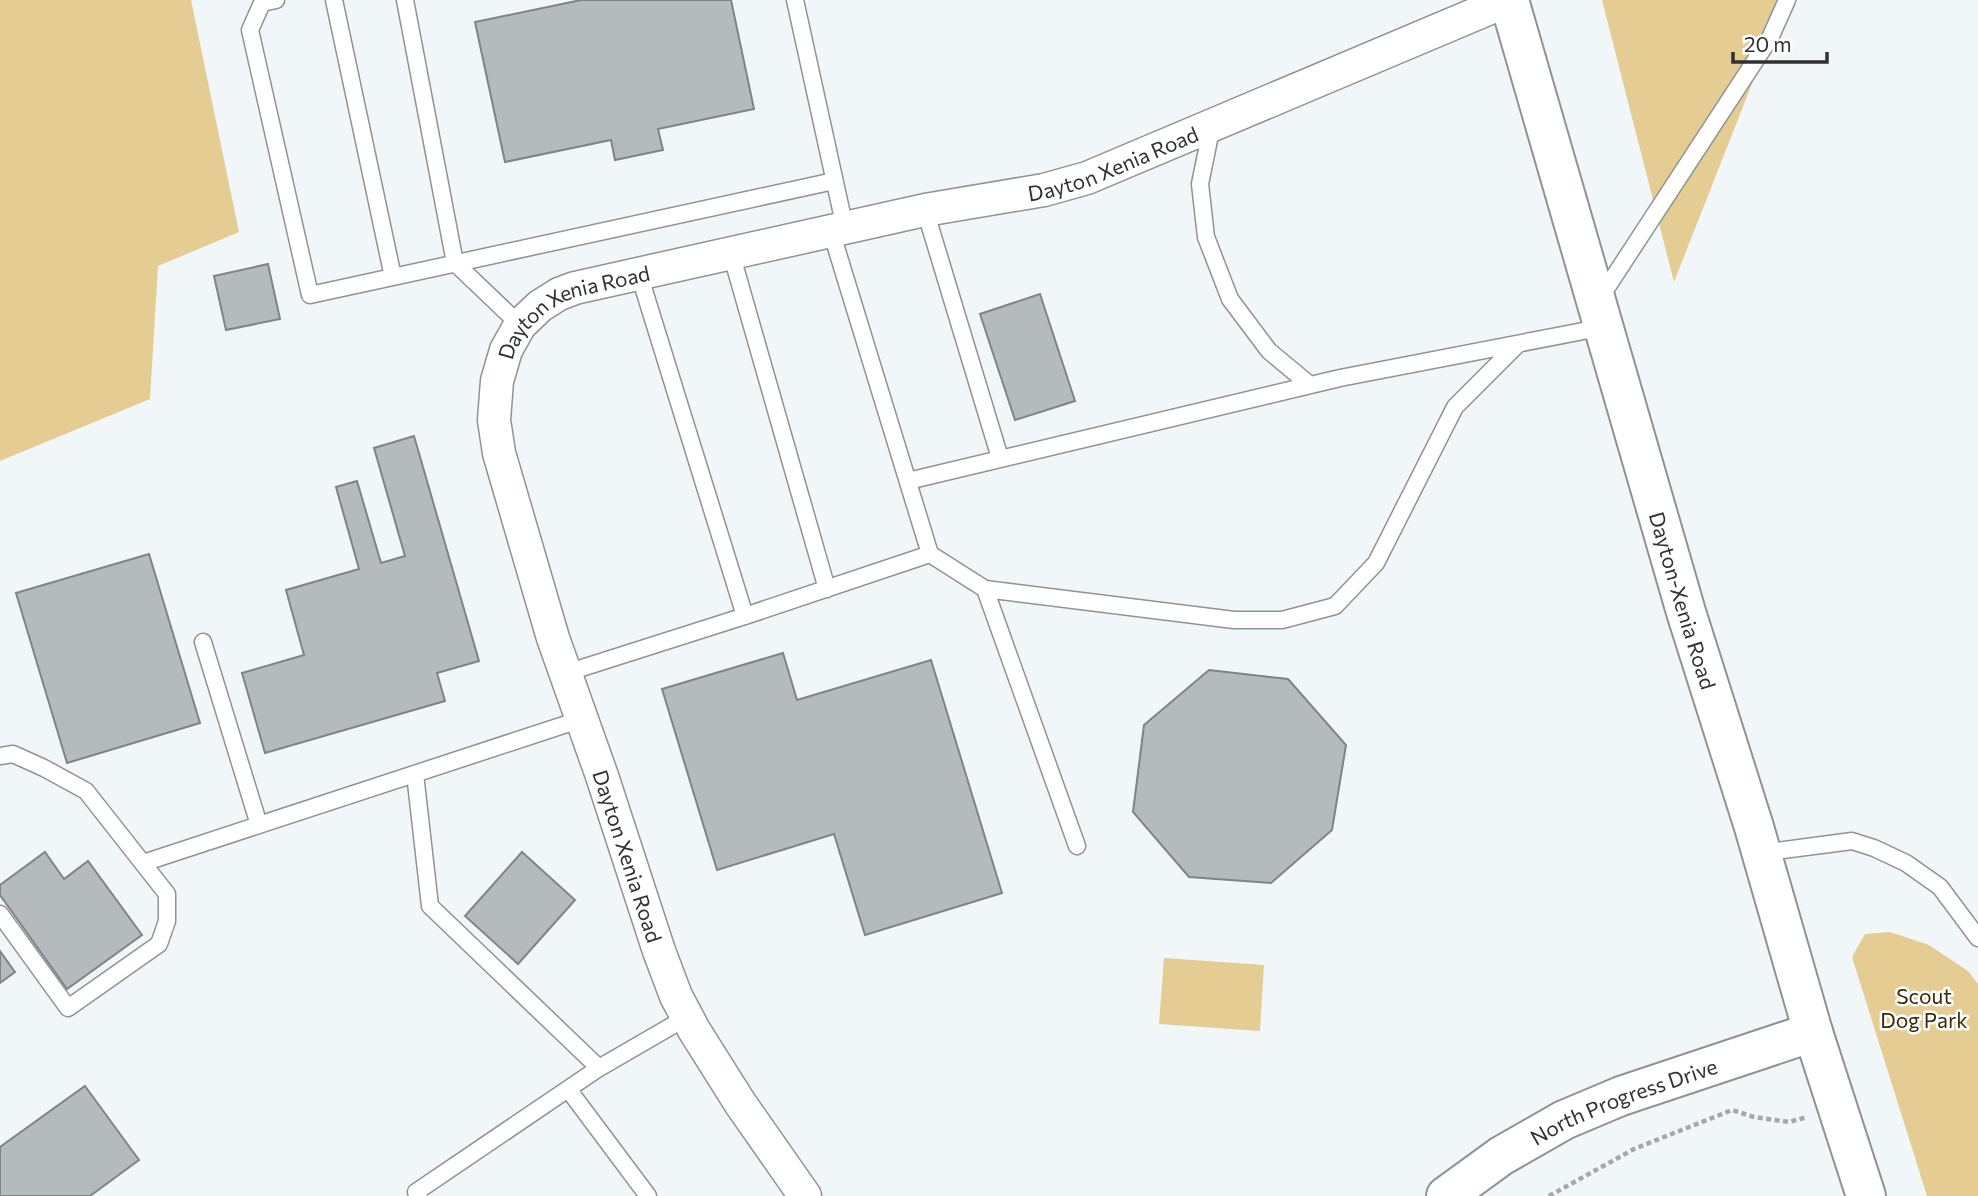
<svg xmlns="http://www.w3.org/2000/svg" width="1978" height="1196" viewBox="0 0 1978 1196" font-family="Commissioner,sans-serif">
<rect width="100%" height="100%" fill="#f1f7f9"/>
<!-- green -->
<path fill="#e4cc93" d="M0,0H191L239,232L158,266L150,399L0,461Z
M1602,0H1792L1770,38L1674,282Z
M1890,932L1929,945L1968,971L1978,984V1196H1927L1852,957L1865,934Z
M1164,958L1264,965L1260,1031L1159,1024Z"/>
<!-- building -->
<path fill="#b5babc" stroke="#7f8586" stroke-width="2" d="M581,0H731L754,109L658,129L663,150L615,160L611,140L505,162L475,22Z
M268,264L280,319L226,330L214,276Z
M1040,294L1075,401L1015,420L980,314Z
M414,436L479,661L437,673L445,701L265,753L242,673L304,655L286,590L359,569L336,487L357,481L381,563L405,556L374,448Z
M149,554L200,723L67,763L16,593Z
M783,653L797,700L931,660L1002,893L865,935L834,834L717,870L662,689Z
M1209,670L1288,679L1346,745L1332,830L1271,883L1189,877L1133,812L1144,725Z
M45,852L64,879L88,861L142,935L67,989L0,895V885Z
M522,852L575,900L518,964L465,916Z
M0,951L15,972L0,983Z
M85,1086L139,1160L90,1196H0V1147Z"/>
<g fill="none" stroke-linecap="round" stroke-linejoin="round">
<defs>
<path id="service" d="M276,0L262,3L250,30L310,295L834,181
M334,0L393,277
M405,0L455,263L520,325
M795,0L845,228
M1212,125L1200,184L1206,237L1230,299L1269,351L1310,385
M925,210L1000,458
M731,253L827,589
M639,274L745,616
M1600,298L1770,38L1787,0
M908,481L1340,378L1604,327
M930,554L985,589L1234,620H1282L1335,606L1376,563L1455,407L1518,344
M985,589L1077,846
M203,642L259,825
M566,673L745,616L930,554L831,231
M0,756L13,754L44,768L86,791L167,894V921L159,944L68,1008L0,914
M415,774L430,906L599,1068L687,1017
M1761,853L1852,841L1874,848L1906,863L1940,887L1978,938
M143,863L582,719
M568,1089L648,1196
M419,1196L416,1192L599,1068"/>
<g id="minor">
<path id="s1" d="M805,1196L740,1103L694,1030L676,996L659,951L602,776L553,638L499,453L494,420L497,381L506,350L520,325L540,306L559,294L575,288L925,210L1044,190L1087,178L1509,0"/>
</g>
<g id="tertiary">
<path id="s2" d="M1446,1196L1501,1156L1564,1120L1621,1096L1813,1032"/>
</g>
<g id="secondary">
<path id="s3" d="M1509,0L1686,612L1754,827L1813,1032L1866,1196"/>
</g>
</defs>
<!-- service casing -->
<use href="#service" stroke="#8e9395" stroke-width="19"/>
<!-- minor casing -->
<use href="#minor" stroke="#8e9395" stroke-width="35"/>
<!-- tertiary casing -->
<use href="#tertiary" stroke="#8e9395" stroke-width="42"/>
<!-- secondary casing -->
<use href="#secondary" stroke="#8e9395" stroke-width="42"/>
<!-- path -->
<path stroke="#a4a8aa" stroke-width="4.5" stroke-dasharray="5 3.5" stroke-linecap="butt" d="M1549,1196L1634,1149L1732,1110L1754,1117L1789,1122L1807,1117"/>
<!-- service -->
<use href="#service" stroke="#fff" stroke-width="16"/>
<!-- minor -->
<use href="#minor" stroke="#fff" stroke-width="32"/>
<!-- tertiary -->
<use href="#tertiary" stroke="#fff" stroke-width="38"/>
<!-- secondary -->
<use href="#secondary" stroke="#fff" stroke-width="38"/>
</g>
<g text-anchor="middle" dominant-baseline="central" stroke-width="5" stroke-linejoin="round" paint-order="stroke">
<!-- street labels -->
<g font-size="21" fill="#2f3132" stroke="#fff">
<text stroke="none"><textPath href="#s1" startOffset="1563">Dayton Xenia Road</textPath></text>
<text stroke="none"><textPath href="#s1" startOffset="996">Dayton Xenia Road</textPath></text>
<text stroke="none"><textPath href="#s3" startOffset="625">Dayton-Xenia Road</textPath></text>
<text transform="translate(628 856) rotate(72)">Dayton Xenia Road</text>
<text stroke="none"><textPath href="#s2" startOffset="203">North Progress Drive</textPath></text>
</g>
<!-- park labels -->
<g font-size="21" fill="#362a08" stroke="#fff">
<text x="1924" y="995">Scout<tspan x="1924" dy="24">Dog Park</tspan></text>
</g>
</g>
<!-- scale -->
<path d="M1733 52v10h94v-10" fill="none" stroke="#2f3132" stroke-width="3.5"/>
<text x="1744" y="52" font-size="21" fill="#2f3132" stroke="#ffffff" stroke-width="5" paint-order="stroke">20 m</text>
</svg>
